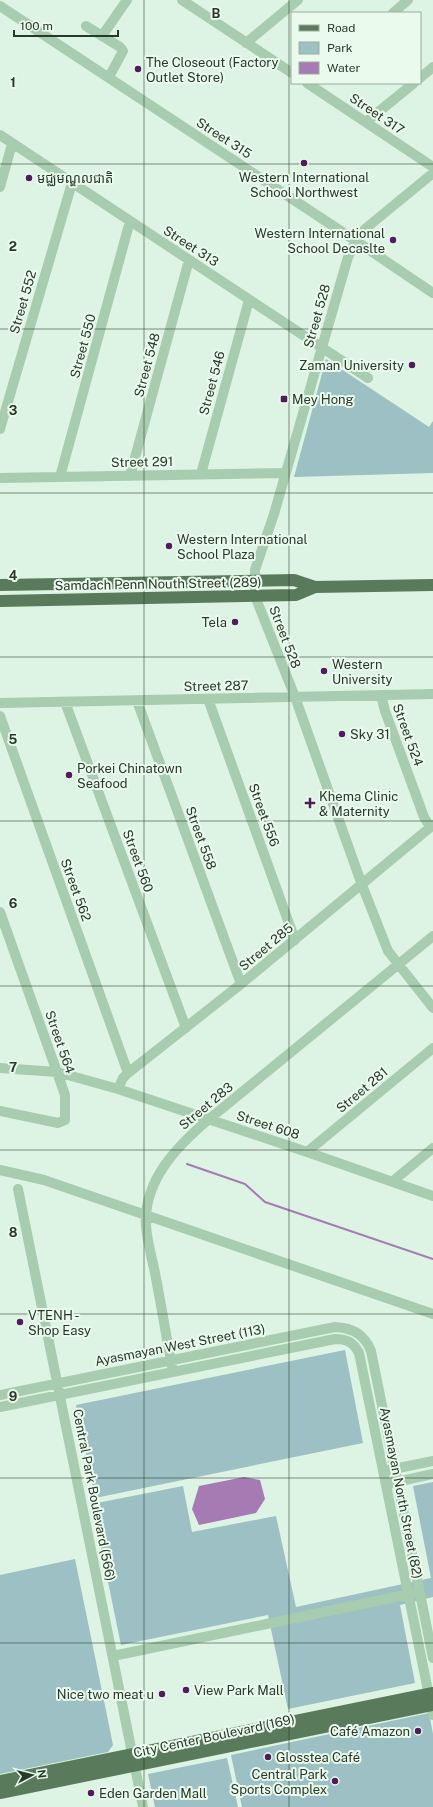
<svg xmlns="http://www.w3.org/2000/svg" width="433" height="1807" viewBox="0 0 433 1807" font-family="'Public Sans','Noto Sans Khmer',sans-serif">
<rect width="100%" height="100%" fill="#ddf3e3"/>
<!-- green -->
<path fill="#9cc0c3" d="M326,359L429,427L433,421V473L294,477Z
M345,1350L363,1443L95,1498L76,1405Z
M433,1482V1597L400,1605L415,1683L288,1709L268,1615L121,1645L92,1504L183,1486L192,1532L276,1516L296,1607L431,1578L413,1486Z
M75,1559L113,1745L108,1752L0,1774V1575Z
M429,1713L433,1734V1807H242L231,1755Z
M227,1758L238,1807H155L148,1774Z"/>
<!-- water -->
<path fill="#a67ab2" d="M244,1477L260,1480L265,1499L256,1513L199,1525L192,1509L199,1486Z"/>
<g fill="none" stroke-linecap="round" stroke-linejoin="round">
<!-- stream -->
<path stroke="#a67ab2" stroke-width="2" d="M187,1164L245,1184L265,1202L433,1259"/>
<!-- minor -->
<path stroke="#a8ccaf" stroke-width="10" d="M182,0L292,73
M0,6L356,241L433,293
M393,13L408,0
M86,26L120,47L123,51L109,77
M102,36L127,0
M246,43L298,0
M420,78L433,67
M307,83L433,167
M366,122L414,83
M0,135L368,378
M433,173L365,229L356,241L348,257L274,514L255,570V596L295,697L362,885L388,951L433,1008
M0,187L12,144
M0,429L72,183
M201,474L249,300
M130,476L189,260
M60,477L130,221
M0,478L285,473
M381,695L385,711L424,817L430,827
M208,699L295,940
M137,701L241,984
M65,702L186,1028
M0,703L433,694
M0,716L128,1073
M0,912L57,1072L65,1095V1120L58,1123L0,1111
M0,1068L57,1072L118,1089L307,1152L433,1196
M118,1089L123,1078L128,1073L241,984L433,825
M307,1152L433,1048
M0,1170L44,1180L433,1314
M393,1181L433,1148
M18,1189L143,1807
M172,1366C166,1335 161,1304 155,1273C152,1258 147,1241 146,1226C143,1181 177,1146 208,1120L433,936
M0,1395L335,1327C353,1328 364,1334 371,1351L433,1658
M0,1407L335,1339C347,1339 353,1342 359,1353L433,1715
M389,1470L433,1461
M392,1483L433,1474
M113,1656L415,1593"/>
<!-- major -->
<path stroke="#597b5b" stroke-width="12" d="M0,585L294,580L315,587L433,585
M0,601L296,595L315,587
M0,1781L433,1693
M0,1793L433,1705"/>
</g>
<!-- grid -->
<path fill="none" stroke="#283929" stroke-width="1" stroke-opacity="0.55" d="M144,0V1807M289,0V1807M0,164H433M0,329H433M0,493H433M0,657H433M0,821H433M0,986H433M0,1150H433M0,1314H433M0,1478H433M0,1643H433"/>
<!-- markers -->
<g fill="#501c5c" stroke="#eafbee" stroke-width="1.5">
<circle cx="138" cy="69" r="4"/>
<circle cx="304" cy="163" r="4"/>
<circle cx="29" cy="178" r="4"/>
<circle cx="393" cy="240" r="4"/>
<circle cx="412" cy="365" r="4"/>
<rect x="280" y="395" width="8" height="8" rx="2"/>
<circle cx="169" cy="546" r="4"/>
<circle cx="235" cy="622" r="4"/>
<circle cx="324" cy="671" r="4"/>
<circle cx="342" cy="734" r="4"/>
<circle cx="69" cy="775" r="4"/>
<path d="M308 797h4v4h4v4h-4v4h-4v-4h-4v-4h4z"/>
<circle cx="20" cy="1322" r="4"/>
<circle cx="186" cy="1690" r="4"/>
<circle cx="162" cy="1694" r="4"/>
<circle cx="418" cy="1731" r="4"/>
<circle cx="268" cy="1757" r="4"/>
<circle cx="335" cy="1781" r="4"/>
<circle cx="91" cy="1793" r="4"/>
</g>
<g text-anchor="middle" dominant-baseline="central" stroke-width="4" stroke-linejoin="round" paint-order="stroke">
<!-- poi labels -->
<g font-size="13" fill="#283929" stroke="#eafbee" text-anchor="start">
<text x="146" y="62">The Closeout (Factory<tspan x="146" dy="15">Outlet Store)</tspan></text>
<text x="304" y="177" text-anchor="middle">Western International<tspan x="304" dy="15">School Northwest</tspan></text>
<text x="37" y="178">មជ្ឈមណ្ឌលជាតិ</text>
<text x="385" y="233" text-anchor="end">Western International<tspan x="385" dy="15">School Decaslte</tspan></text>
<text x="404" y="365" text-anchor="end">Zaman University</text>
<text x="292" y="399">Mey Hong</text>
<text x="177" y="539">Western International<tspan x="177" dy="15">School Plaza</tspan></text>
<text x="227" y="622" text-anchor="end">Tela</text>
<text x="332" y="664">Western<tspan x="332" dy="15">University</tspan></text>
<text x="350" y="734">Sky 31</text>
<text x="77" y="768">Porkei Chinatown<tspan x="77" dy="15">Seafood</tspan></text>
<text x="319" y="796">Khema Clinic<tspan x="319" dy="15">&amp; Maternity</tspan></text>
<text x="28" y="1315">VTENH -<tspan x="28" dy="15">Shop Easy</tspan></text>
<text x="194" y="1690">View Park Mall</text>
<text x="154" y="1694" text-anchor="end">Nice two meat u</text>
<text x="410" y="1731" text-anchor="end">Café Amazon</text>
<text x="276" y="1757">Glosstea Café</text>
<text x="327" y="1774" text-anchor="end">Central Park<tspan x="327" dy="15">Sports Complex</tspan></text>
<text x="99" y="1793">Eden Garden Mall</text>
</g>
<!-- street labels -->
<g font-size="13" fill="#283929" stroke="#eafbee">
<text transform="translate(377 114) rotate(34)">Street 317</text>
<text transform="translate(224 138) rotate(33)">Street 315</text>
<text transform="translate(191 246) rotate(33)">Street 313</text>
<text transform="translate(23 302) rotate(-74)">Street 552</text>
<text transform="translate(317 316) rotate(-74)">Street 528</text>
<text transform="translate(83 346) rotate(-75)">Street 550</text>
<text transform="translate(147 365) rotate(-75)">Street 548</text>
<text transform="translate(212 383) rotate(-75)">Street 546</text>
<text transform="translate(142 462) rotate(-1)">Street 291</text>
<text transform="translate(158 584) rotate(-1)">Samdach Penn Nouth Street (289)</text>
<text transform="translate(285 637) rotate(69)">Street 528</text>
<text transform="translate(216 686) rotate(-1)">Street 287</text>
<text transform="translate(408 735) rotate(70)">Street 524</text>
<text transform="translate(264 815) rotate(70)">Street 556</text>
<text transform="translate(201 838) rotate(70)">Street 558</text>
<text transform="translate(138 861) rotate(70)">Street 560</text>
<text transform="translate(76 890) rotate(70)">Street 562</text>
<text transform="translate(266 947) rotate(-40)">Street 285</text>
<text transform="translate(60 1042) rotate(71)">Street 564</text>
<text transform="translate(362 1090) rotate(-40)">Street 281</text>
<text transform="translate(206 1106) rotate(-40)">Street 283</text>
<text transform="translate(268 1125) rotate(18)">Street 608</text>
<text transform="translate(180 1345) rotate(-11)">Ayasmayan West Street (113)</text>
<text transform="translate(401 1493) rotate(79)">Ayasmayan North Street (82)</text>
<text transform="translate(94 1495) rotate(79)">Central Park Boulevard (566)</text>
<text transform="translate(214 1736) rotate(-12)">City Center Boulevard (169)</text>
</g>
</g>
<g font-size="13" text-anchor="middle" font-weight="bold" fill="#283929" stroke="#eafbee" stroke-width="4" stroke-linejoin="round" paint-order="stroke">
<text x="216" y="18">B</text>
<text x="13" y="87">1</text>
<text x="13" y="251">2</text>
<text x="13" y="415">3</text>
<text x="13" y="580">4</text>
<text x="13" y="744">5</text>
<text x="13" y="908">6</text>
<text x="13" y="1072">7</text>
<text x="13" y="1237">8</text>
<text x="13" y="1401">9</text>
</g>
<!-- legend -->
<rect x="291" y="12" width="130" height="72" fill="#eafbee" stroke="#9cad9f"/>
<rect x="299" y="25" width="20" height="6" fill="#597b5b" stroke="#9cad9f"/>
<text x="327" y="32" font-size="12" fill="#283929">Road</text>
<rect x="299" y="42" width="20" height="12" fill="#9cc0c3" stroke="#9cad9f"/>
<text x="327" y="52" font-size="12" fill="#283929">Park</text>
<rect x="299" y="62" width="20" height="12" fill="#a67ab2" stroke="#9cad9f"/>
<text x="327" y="72" font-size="12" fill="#283929">Water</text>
<!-- north arrow -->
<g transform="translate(32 1775) rotate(83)" stroke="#eafbee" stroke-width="3" paint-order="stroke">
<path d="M0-3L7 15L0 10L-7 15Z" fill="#283929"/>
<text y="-6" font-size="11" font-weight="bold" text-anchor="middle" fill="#283929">N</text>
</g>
<!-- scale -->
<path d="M14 30v6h104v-6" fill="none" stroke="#283929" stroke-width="2"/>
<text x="20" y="30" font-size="12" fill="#283929" stroke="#eafbee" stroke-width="3" paint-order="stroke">100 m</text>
</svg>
